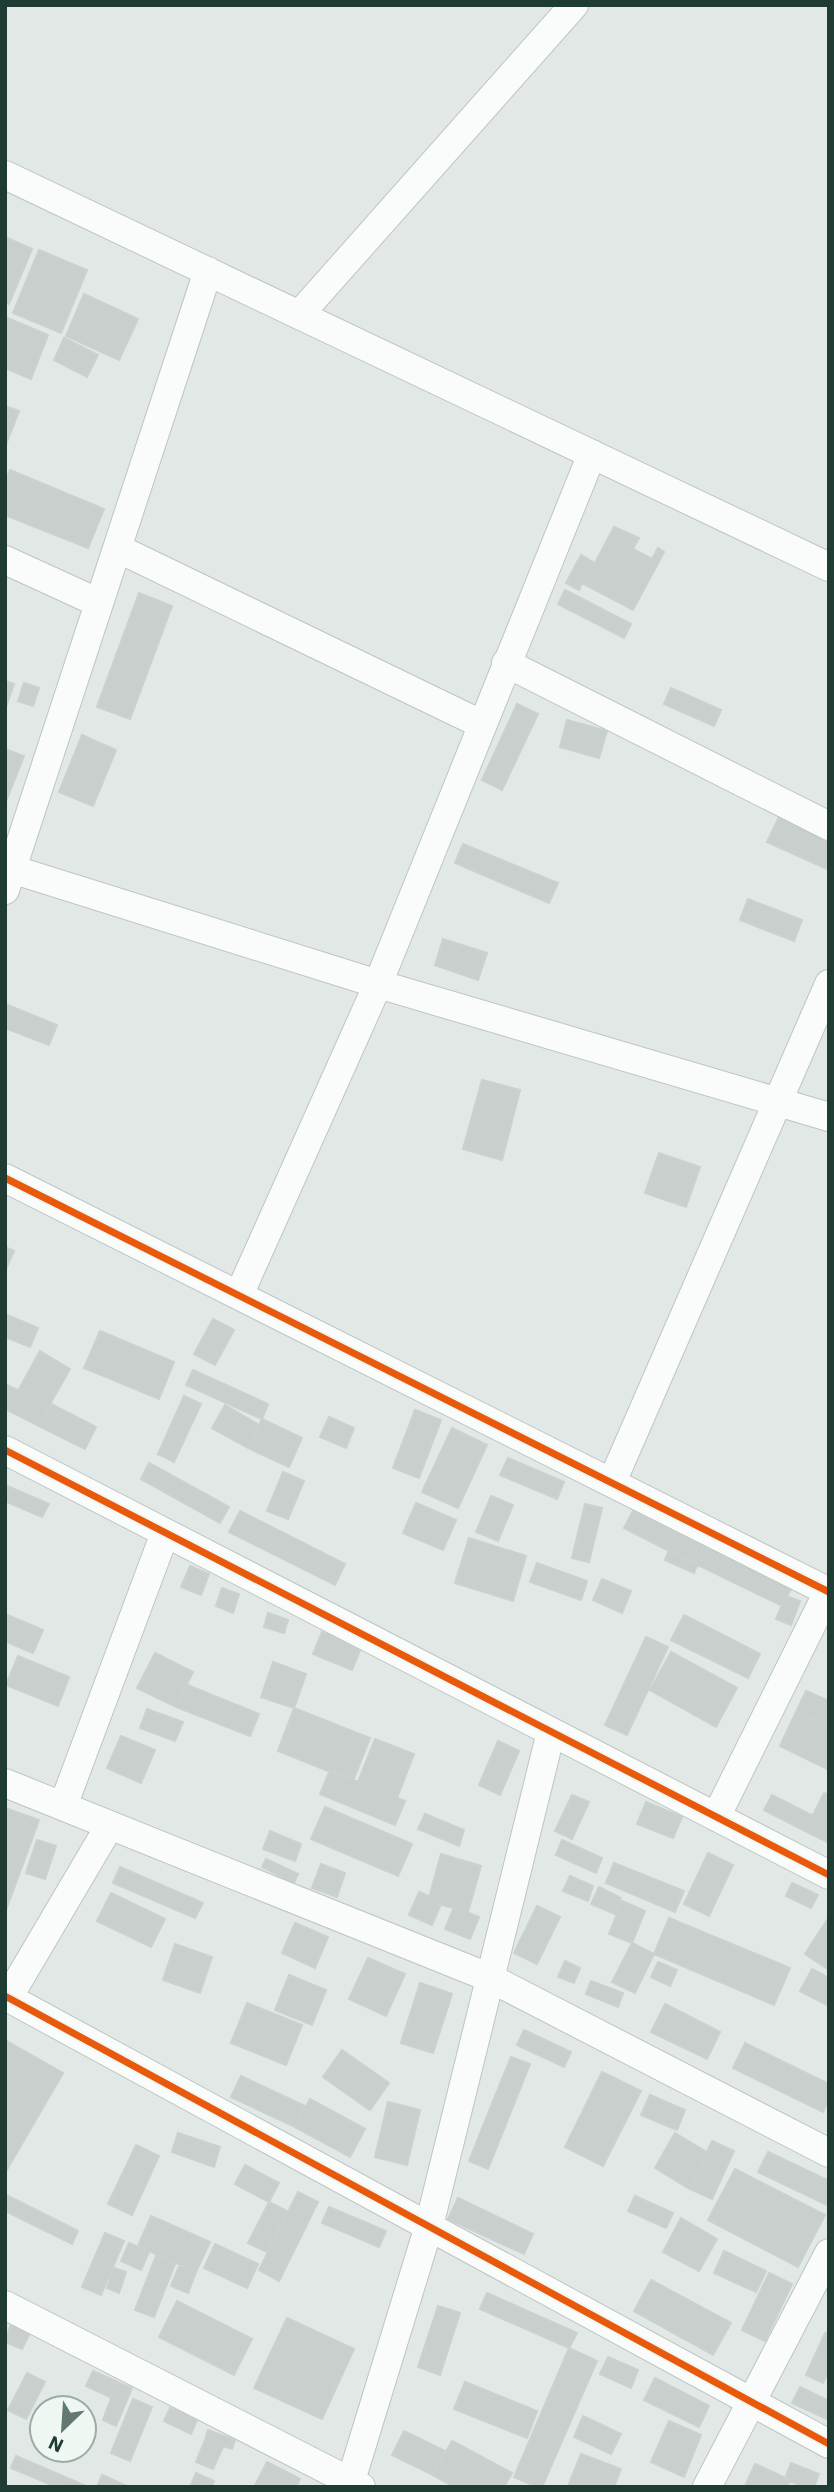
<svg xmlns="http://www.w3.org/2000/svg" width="834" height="2492" viewBox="0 0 834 2492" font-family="'IBM Plex Sans',sans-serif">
<rect width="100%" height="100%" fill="#e1e8e5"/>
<!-- building -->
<path fill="#c8cfcc" stroke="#cad1ce" stroke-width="2" d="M5,237L32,249L9,304L5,302Z
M39,250L87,270L61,333L13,313Z
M84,294L138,319L119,360L66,336Z
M5,317L48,335L31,379L5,368Z
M64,338L98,355L87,377L54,360Z
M5,406L19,411L5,447Z
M10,470L104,509L88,548L5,515V481Z
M614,527L639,538L633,549L652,559L658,548L664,552L633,610L582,583L579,590L566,583L581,555L595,563Z
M565,590L631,624L624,638L558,604Z
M139,593L172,606L130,719L97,707Z
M5,681L14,684L6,707H5Z
M24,683L39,688L33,706L18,701Z
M671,688L721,710L714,726L664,704Z
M517,704L538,714L502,790L482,780Z
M567,720L607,731L599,758L560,747Z
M82,735L116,750L93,806L59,792Z
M5,749L24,756L5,804Z
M779,817L829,841V870L767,842Z
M463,844L558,883L549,903L455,863Z
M748,899L802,920L794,941L740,920Z
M443,939L487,953L478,980L435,965Z
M5,1004L57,1025L49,1045L5,1028Z
M482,1080L520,1090L502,1160L463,1149Z
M659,1153L700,1167L686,1207L645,1193Z
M5,1247L14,1251L5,1271Z
M5,1314L38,1328L30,1347L5,1337Z
M213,1319L234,1330L215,1365L194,1354Z
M100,1331L174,1362L159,1399L84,1368Z
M40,1351L70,1369L49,1406L19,1389Z
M193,1370L268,1404L262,1419L186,1385Z
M5,1384L49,1406L39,1426L5,1409Z
M184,1396L201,1404L174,1462L158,1454Z
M51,1404L96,1427L85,1449L39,1426Z
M225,1405L261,1426L248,1448L212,1428Z
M415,1410L441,1420L419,1478L393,1468Z
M329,1417L354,1428L346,1448L320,1437Z
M262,1419L302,1438L289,1467L248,1448Z
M452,1428L487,1445L458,1508L422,1492Z
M508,1458L564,1482L557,1499L500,1475Z
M149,1463L229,1507L220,1523L141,1479Z
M283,1472L304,1481L288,1519L267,1511Z
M5,1485L49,1504L42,1517L5,1501Z
M491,1496L513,1505L498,1541L476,1532Z
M416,1503L456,1520L443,1550L403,1533Z
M585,1504L602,1508L589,1562L572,1558Z
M240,1511L345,1564L335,1585L229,1532Z
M633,1511L676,1532L667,1550L624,1528Z
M676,1532L791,1589L782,1606L667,1550Z
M469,1538L526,1556L513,1601L455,1583Z
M669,1550L698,1563L694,1573L665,1560Z
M537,1563L587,1581L581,1600L530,1582Z
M190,1566L209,1574L201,1595L181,1587Z
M602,1579L631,1591L622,1613L593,1600Z
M222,1588L239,1594L233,1613L216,1606Z
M786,1596L800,1601L791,1625L776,1619Z
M268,1613L288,1620L284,1633L264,1627Z
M5,1614L43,1630L33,1653L5,1641Z
M684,1615L760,1654L748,1678L671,1640Z
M322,1632L361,1648L352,1670L313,1654Z
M646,1637L668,1647L627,1735L605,1725Z
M671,1652L737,1688L716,1727L650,1690Z
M155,1653L193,1672L176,1707L137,1688Z
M18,1656L69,1677L58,1706L6,1685Z
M273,1662L306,1674L294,1708L261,1697Z
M185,1684L259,1714L250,1736L176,1707Z
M806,1691L829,1701V1726L796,1712Z
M294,1708L370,1738L353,1781L278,1751Z
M147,1709L183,1722L175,1741L140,1728Z
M796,1712L829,1728V1770L780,1746Z
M121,1736L155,1750L141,1783L107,1768Z
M375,1739L414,1754L397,1798L358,1782Z
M498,1741L519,1751L500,1795L479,1785Z
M330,1770L405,1801L395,1825L320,1794Z
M824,1793L829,1795V1843L805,1831Z
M572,1795L589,1802L572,1839L555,1831Z
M772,1795L813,1816L805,1831L764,1810Z
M646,1802L682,1817L673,1838L637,1824Z
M325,1807L412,1844L398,1876L311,1839Z
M5,1808L39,1820L5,1913Z
M425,1814L464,1830L459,1846L418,1829Z
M270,1831L301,1844L295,1861L263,1849Z
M37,1840L56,1846L45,1879L26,1873Z
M562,1840L602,1858L596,1873L556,1855Z
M708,1853L733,1865L709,1916L684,1904Z
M441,1854L481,1866L468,1912L428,1901Z
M266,1859L298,1874L294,1883L262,1867Z
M614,1863L684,1891L675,1912L606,1883Z
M321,1864L345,1873L337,1897L312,1888Z
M120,1867L203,1903L195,1918L113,1883Z
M570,1876L593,1886L588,1901L563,1891Z
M792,1883L818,1895L811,1908L786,1896Z
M599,1887L621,1898L615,1914L591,1904Z
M419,1892L442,1902L432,1925L409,1915Z
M111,1893L165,1919L151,1947L97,1921Z
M622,1901L645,1911L632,1943L609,1934Z
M537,1906L560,1917L537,1964L514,1953Z
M454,1907L479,1917L470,1939L445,1929Z
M829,1917V1970L805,1954Z
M669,1918L790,1968L774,2005L654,1954Z
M295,1923L328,1937L315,1968L282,1953Z
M632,1943L654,1954L635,1993L612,1982Z
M175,1944L212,1957L200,1993L163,1980Z
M368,1958L405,1974L386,2016L349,1999Z
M565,1961L580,1968L574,1983L558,1977Z
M658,1962L677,1970L670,1986L651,1977Z
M812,1969L829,1978V2006L800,1991Z
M289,1975L326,1990L312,2025L275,2010Z
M591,1981L623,1993L618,2007L586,1994Z
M420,1983L452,1994L433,2053L401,2043Z
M247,2003L302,2025L286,2065L231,2043Z
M665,2004L720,2032L707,2059L651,2032Z
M524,2030L571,2052L564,2067L517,2045Z
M5,2040L63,2073L5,2173Z
M745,2043L829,2084V2099L823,2112L733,2068Z
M342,2050L389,2083L370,2110L323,2077Z
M511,2057L530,2064L506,2124L487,2116Z
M602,2072L641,2091L603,2166L565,2147Z
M241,2076L305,2106L295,2127L231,2097Z
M650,2095L685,2110L677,2130L641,2115Z
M310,2099L365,2129L350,2157L295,2127Z
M388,2102L420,2110L407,2165L375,2157Z
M487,2116L506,2124L488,2169L469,2161Z
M178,2133L220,2147L214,2167L172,2152Z
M675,2133L710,2154L690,2189L655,2168Z
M712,2141L734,2151L712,2199L690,2189Z
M136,2145L159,2156L132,2215L108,2204Z
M768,2152L829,2181V2206L758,2172Z
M245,2165L279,2183L269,2202L235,2184Z
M735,2169L825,2215L798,2267L708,2220Z
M298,2192L318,2202L279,2281L259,2270Z
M6,2195L78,2231L72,2244L5,2211Z
M635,2196L673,2213L666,2228L628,2211Z
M458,2198L533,2234L524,2254L448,2219Z
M269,2202L287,2211L267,2252L248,2243Z
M329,2207L386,2231L379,2247L322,2223Z
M151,2216L210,2242L196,2272L138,2246Z
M681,2218L717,2239L699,2271L663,2252Z
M105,2233L124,2241L101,2295L82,2287Z
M129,2243L149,2252L141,2270L121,2261Z
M215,2244L258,2264L247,2288L204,2268Z
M724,2251L766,2271L756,2292L714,2273Z
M156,2256L175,2264L154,2317L135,2310Z
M179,2266L196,2272L188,2293L171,2286Z
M114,2268L126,2272L119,2293L107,2288Z
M769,2273L792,2284L765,2341L742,2330Z
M651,2280L731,2323L713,2355L634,2311Z
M487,2293L577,2333L569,2348L480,2309Z
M177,2301L252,2339L234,2375L159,2337Z
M438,2306L460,2313L440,2375L418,2367Z
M287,2318L354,2349L322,2419L254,2388Z
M11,2324L30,2333L22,2349L5,2342Z
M825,2333L829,2334V2370L823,2383L806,2375Z
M569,2348L597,2361L542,2487H537L514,2477Z
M608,2357L638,2370L631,2388L600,2374Z
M93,2371L118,2382L110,2397L86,2386Z
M27,2373L45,2382L26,2419L8,2410Z
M655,2378L709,2406L699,2427L644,2400Z
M117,2382L132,2388L116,2426L103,2420Z
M465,2382L537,2411L527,2438L454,2409Z
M800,2387L829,2401V2420L792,2403Z
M133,2399L152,2407L130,2461L111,2453Z
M170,2408L197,2420L191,2434L164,2421Z
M583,2416L621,2434L611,2454L574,2437Z
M669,2421L701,2435L684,2477L651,2462Z
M208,2430L235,2440L232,2449L205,2440Z
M404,2431L445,2451L433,2475L392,2455Z
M205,2440L223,2447L213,2469L196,2462Z
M452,2441L512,2473L504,2487H454L433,2475Z
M581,2454L621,2469L614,2487L568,2486Z
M16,2456L86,2486V2487H56L11,2468Z
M267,2462L300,2479L296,2487L255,2485Z
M791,2463L819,2474L814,2487H805L785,2479Z
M755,2464L790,2480L787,2487H753L746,2484Z
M196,2473L214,2481L212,2487H190Z
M102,2475L129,2487H97Z"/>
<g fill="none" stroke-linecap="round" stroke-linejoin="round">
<defs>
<path id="minor" d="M5,175L829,567
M299,315L574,5
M117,548L481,724
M5,560L99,603
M506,663L829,826
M5,867L378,984L829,1117
M5,890L208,271
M5,1178L829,1592
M239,1295L378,984L592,454
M5,1450L829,1875
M612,1482L829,984
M5,1783L488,1977L829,2153
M63,1806L165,1533
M716,1817L829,1590
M5,1996L829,2444
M8,1998L110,1825
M5,2305L361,2487
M349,2487L429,2226L551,1732
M707,2487L829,2253"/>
</defs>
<!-- minor casing -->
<use href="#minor" stroke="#bec5c2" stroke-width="30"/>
<!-- minor -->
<use href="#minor" stroke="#fafcfb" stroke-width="28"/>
<defs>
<path id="cycleway" d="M5,1178L829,1592
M5,1450L829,1875
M5,1996L829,2444"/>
</defs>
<!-- cycleway casing -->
<use href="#cycleway" stroke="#eff7f3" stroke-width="11"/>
<!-- cycleway -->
<use href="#cycleway" stroke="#e8590c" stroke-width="7"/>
</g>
<!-- border -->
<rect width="834" height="2492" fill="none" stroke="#1e3c34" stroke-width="14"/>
<!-- north arrow -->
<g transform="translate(63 2429) rotate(205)"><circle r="33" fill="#eff7f3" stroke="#9baca7" stroke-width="2"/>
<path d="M0-5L12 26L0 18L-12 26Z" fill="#627872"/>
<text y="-10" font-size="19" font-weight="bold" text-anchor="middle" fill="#1e3c34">N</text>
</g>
</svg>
